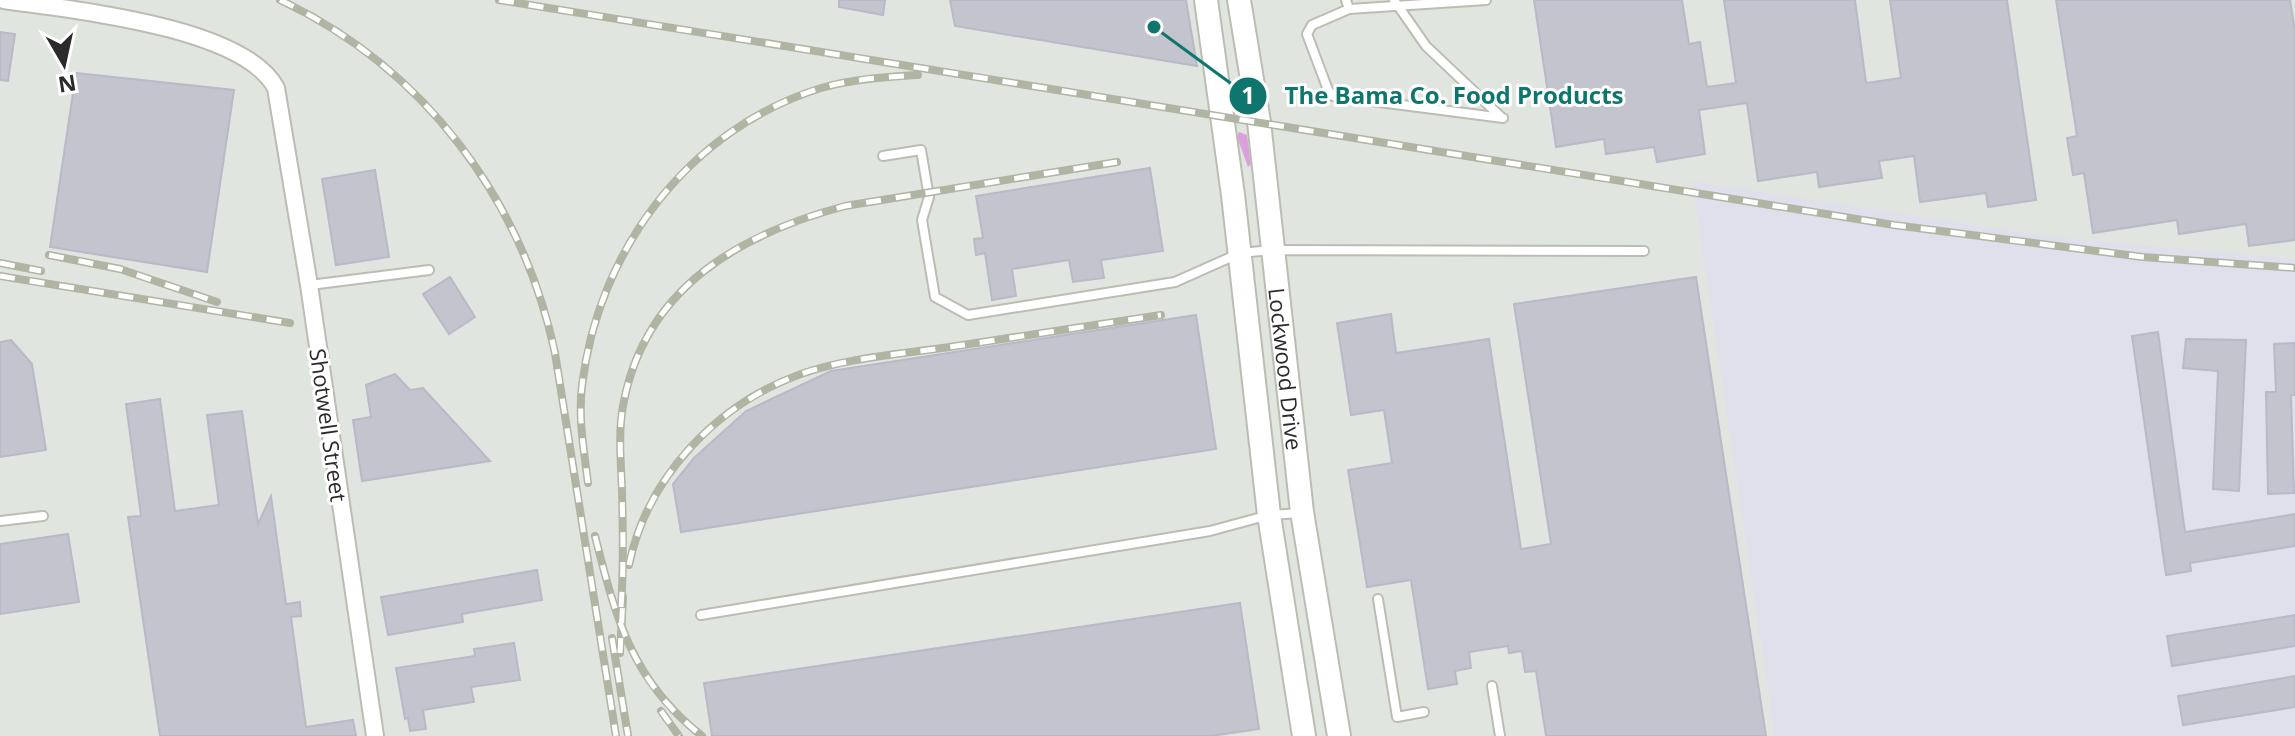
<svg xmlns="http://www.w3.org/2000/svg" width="2295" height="736" font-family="'Open Sans',sans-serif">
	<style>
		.industrial { fill: #e1e5df }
		.green { fill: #dca1dd }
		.building { fill: #c3c4ce; stroke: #b9b9c7; stroke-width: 2 }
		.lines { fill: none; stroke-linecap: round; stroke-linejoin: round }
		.service-casing { stroke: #bcbdb2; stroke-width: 12 }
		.minor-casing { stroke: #bcbdb2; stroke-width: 20 }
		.secondary-casing { stroke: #bcbdb2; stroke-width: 26 }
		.service { stroke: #fff; stroke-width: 8 }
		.minor { stroke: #fff; stroke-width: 16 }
		.secondary { stroke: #fff; stroke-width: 22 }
		.rail-casing { stroke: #b0b4a2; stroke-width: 8 }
		.rail { stroke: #fff; stroke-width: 5; stroke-dasharray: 15; stroke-linecap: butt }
		.labels { text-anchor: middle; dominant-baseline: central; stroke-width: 6; stroke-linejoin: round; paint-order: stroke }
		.street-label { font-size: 22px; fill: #2b2b2b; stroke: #fff }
		.leader { fill: none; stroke: #0f766e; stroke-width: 3 }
		.callout-dot { fill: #0f766e; stroke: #fff; stroke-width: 3 }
		.mark-label { font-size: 24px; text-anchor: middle; font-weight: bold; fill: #fff }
		.callout-label { font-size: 24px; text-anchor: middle; font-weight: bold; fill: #0f766e; stroke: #fff; stroke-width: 6; stroke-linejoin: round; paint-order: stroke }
	</style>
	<rect width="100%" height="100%" fill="#dfe0ec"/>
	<!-- industrial -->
	<path class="industrial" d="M0,0H2295V259L2051,237L1692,181L1775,736H0Z"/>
	<!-- green -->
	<path class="green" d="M1239,132L1247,135L1251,164L1248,167L1237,137Z"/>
	<!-- building -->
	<g class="building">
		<path d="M839,0H885L883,15L839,7Z"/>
		<path d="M950,0H1186L1197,66L955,26Z"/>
		<path d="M1534,0H1682L1689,44L1700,42L1707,87L1736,83L1724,0H1855L1866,83L1901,78L1890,0H2007L2036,200L1988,207L1986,193L1920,202L1914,156L1879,161L1882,178L1819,187L1817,172L1758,181L1747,103L1699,110L1705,154L1657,162L1654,147L1606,154L1604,139L1556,147Z"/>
		<path d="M2056,0H2290L2295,30V240L2249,246L2246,224L2179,234L2177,220L2093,233L2084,173L2073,175L2067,138L2077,136Z"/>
		<path d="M0,32L15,34L8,81L0,80Z"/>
		<path d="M76,73L234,90L207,272L50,247Z"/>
		<path d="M1150,168L1163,251L1101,260L1104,278L1073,282L1069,260L1012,269L1016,296L992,300L985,253L976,255L974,239L983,238L976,196Z"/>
		<path d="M375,170L389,257L336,265L322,179Z"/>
		<path d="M450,277L475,317L449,334L423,294Z"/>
		<path d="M1696,277L1766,736H1546L1536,671L1525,672L1522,651L1509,653L1508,646L1469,652L1471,668L1455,671L1457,684L1428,689L1411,580L1367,587L1348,470L1392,463L1384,410L1351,415L1337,323L1391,314L1396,353L1489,339L1521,549L1551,544L1514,304Z"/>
		<path d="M1196,315L1216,449L681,532L673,484L694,458L746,411L831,371Z"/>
		<path d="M2158,332L2185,532L2295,514V546L2190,563L2191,571L2166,575L2132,336Z"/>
		<path d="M2186,339L2246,340L2239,491L2213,489L2218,371L2183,368Z"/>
		<path d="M11,340L32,364L46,450L0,457V342Z"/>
		<path d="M2295,343V395H2291L2294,493L2268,494L2266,392H2276L2274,344Z"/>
		<path d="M395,374L410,390L423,388L490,461L362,481L353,420L371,417L366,385Z"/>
		<path d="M160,399L175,511L219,505L207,415L242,411L258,524L271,496L286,604L300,602L301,616L291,617L306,727L353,720L356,736H160L128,517L141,516L126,404Z"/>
		<path d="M68,534L79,602L0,614V544Z"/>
		<path d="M537,570L542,600L462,614L463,622L388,635L381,597Z"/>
		<path d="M1240,603L1259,729L1211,736H712L704,683Z"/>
		<path d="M2295,615V646L2172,666L2167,636Z"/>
		<path d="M514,643L520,680L471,687L474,702L423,710L426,729L410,731L408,718L405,719L396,668L475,656L474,649Z"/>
		<path d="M2295,676V707L2183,725L2178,696Z"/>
	</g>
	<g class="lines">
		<defs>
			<g id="service">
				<path d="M1346,0L1349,9L1312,25L1307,34L1328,90L1333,96L1503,118"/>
				<path d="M1394,0L1426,46L1501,117"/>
				<path d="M1349,9L1486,0"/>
				<path d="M883,156L921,150L929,197L922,220L935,297L968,315L1175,282L1240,253L1273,250L1644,251"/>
				<path d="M310,285L429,270"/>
				<path d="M0,521L43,516"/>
				<path d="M1378,599L1397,717L1424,712"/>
				<path d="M701,615L1210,531L1269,515L1301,513"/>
				<path d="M1492,686L1500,736"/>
			</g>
			<path id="minor" d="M4,0C71,10 243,26 276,88L309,285L375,736"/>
			<g id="secondary">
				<path d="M1206,0L1233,195L1269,515L1304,736"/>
				<path id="s1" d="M1239,0L1259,122L1302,512L1339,736"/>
			</g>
		</defs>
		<!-- service casing -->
		<use href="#service" class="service-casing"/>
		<!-- minor casing -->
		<use href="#minor" class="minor-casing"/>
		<!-- secondary casing -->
		<use href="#secondary" class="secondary-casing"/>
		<!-- service -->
		<use href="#service" class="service"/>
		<!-- minor -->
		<use href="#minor" class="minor"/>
		<!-- secondary -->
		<use href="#secondary" class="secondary"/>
		<defs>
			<g id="rail">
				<path d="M280,0C424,68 522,199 555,353L616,736"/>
				<path d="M499,0L1894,225L2143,257L2295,268"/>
				<path d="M49,255L120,269L217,302"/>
				<path d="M0,263L41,271"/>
				<path d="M0,276L290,323"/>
				<path d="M588,483C584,451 578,418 582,386C598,250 689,129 821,88C852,79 886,77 918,75"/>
				<path d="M595,536C616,619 632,681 702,736"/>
				<path d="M629,565C647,477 717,404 801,374C849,357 905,354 956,346C1024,336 1093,325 1161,315"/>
				<path d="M621,607C624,568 623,530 622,491C621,463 618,433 623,406C644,288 740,234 845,206L1117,162"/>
				<path d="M612,638L628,736"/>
				<path d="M620,653L623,597"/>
				<path d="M661,711L679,736"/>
			</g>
		</defs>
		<!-- rail casing -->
		<use href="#rail" class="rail-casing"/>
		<!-- rail -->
		<use href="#rail" class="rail"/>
	</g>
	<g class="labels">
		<!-- street labels -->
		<g class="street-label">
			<text stroke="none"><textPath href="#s1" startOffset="372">Lockwood Drive</textPath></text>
			<text transform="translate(329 425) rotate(82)">Shotwell Street</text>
		</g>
	</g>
	<!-- callouts -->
	<path class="leader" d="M1154 27L1248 96"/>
	<g class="callout-dot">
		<circle cx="1154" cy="27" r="8"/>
		<circle cx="1248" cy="96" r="20"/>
	</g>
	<g class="mark-label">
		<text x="1248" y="104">1</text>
	</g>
	<g class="callout-label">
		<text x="1454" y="104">The Bama Co. Food Products</text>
	</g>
	<!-- north arrow -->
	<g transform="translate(64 64) rotate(171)" stroke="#ffffff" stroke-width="6" paint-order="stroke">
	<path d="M0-6L14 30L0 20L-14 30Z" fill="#2b2b2b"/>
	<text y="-12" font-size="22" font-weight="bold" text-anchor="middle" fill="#2b2b2b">N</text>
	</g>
</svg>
